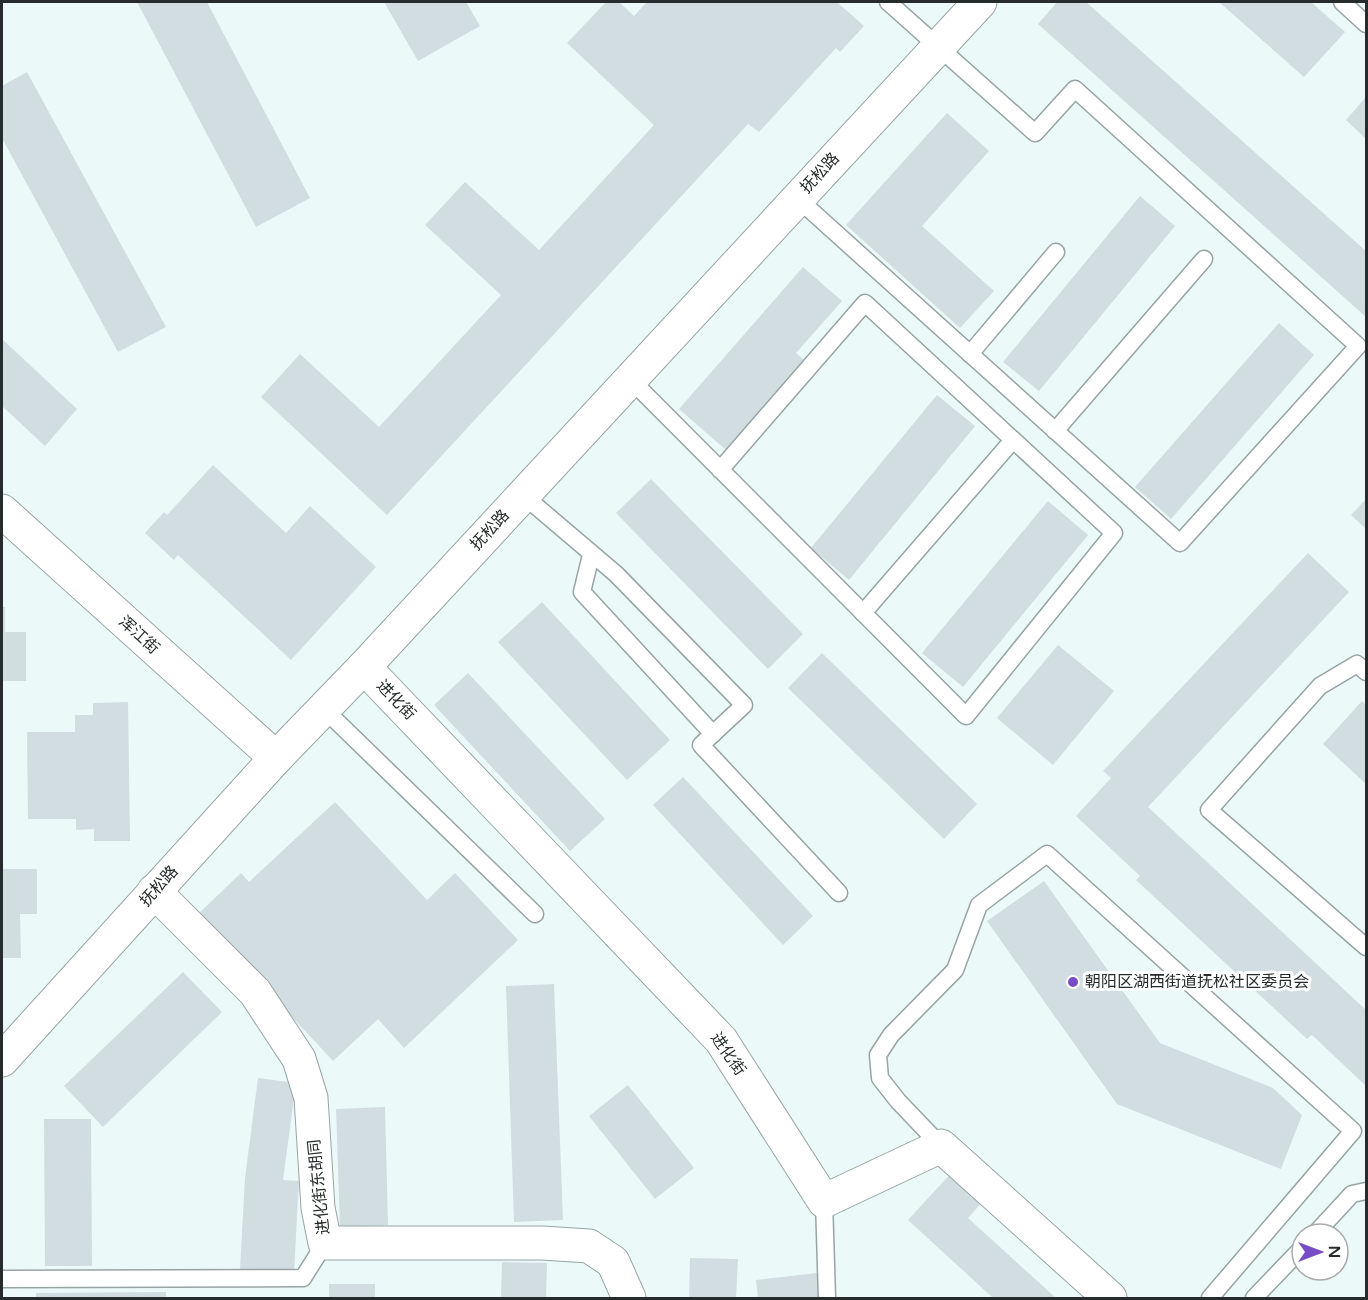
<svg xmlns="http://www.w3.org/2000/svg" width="1368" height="1300" font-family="'Varela Round','Noto Sans SC',sans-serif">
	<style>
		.building { fill: #d1dde1 }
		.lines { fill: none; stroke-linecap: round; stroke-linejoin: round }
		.service-casing { stroke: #97a4a4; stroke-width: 19 }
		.minor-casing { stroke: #97a4a4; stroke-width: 35 }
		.tertiary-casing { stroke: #97a4a4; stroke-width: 35 }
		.service { stroke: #fff; stroke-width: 16 }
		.minor { stroke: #fff; stroke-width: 33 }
		.tertiary { stroke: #fff; stroke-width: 33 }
		.poi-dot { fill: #784cc5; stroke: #fff; stroke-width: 2 }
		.labels { text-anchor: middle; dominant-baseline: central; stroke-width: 6; stroke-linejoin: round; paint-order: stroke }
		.street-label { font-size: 16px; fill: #262c2c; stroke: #fff }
		.poi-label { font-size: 16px; fill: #262c2c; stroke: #fff; text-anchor: start }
	</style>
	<rect width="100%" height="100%" fill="#ecf9f9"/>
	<!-- building -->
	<g class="building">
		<path d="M137,2H207L310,198L256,227Z"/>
		<path d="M384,2H466L480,26L418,61Z"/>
		<path d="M606,2H619L634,16L647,2H837L864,26L840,52L836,48L759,132L748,124L387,515L261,397L300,354L379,427L501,295L425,225L465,182L539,250L654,125L567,43Z"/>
		<path d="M1057,2H1086L1366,251V317L1038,24Z"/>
		<path d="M1219,2H1311L1345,32L1304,77Z"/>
		<path d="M27,72L166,327L118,352L2,138V86Z"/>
		<path d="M1366,97V139L1346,120Z"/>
		<path d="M947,113L989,151L922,226L994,291L960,328L846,225Z"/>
		<path d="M1140,196L1175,226L1039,391L1003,362Z"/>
		<path d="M803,267L842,301L796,353L804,360L726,450L679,409Z"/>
		<path d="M1279,323L1314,355L1171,519L1135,487Z"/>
		<path d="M2,339L77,409L45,446L2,406Z"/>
		<path d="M937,395L975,426L849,580L811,548Z"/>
		<path d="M213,465L286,533L310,506L376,567L291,660L178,555L174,560L145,533L164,512L167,515Z"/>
		<path d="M651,479L803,634L768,669L616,513Z"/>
		<path d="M1366,499V529L1351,515Z"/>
		<path d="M1048,501L1088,535L963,687L922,653Z"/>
		<path d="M1308,553L1349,592L1148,807L1366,1010V1086L1312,1035L1307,1039L1136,880L1140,876L1076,816L1111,778L1103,771Z"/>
		<path d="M542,602L670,740L627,780L498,642Z"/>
		<path d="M2,607H5V632H26V681H2Z"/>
		<path d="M1058,645L1114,691L1053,765L997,718Z"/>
		<path d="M822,653L977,804L944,839L788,688Z"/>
		<path d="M468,673L605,819L570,851L434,705Z"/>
		<path d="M1362,701L1366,705V784L1323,744Z"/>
		<path d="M128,702L130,841H94V829L76,830V819H28L27,732H75V715H93V703Z"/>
		<path d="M683,777L813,916L783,945L653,805Z"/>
		<path d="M335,802L427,900L455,873L518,940L404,1048L378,1019L333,1061L197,915L241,873L249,882Z"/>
		<path d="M2,869H37V914H20L21,958H2Z"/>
		<path d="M1044,881L1160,1043L1273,1088L1302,1115L1281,1169L1117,1104L987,921Z"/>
		<path d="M183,972L222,1012L103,1127L64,1086Z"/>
		<path d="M554,984L563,1220L514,1222L506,986Z"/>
		<path d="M258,1078L296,1083L283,1180L299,1181L294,1272L240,1269L245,1178Z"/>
		<path d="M628,1085L694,1168L655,1199L589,1116Z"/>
		<path d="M385,1107L388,1225L340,1227L336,1109Z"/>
		<path d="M44,1119H91L92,1266H45Z"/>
		<path d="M953,1171L984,1200L968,1218L1056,1298H993L908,1220Z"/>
		<path d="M690,1258L738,1259L736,1298H689Z"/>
		<path d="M502,1262L547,1263L546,1298H501Z"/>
		<path d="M817,1273L819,1298H758L756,1280Z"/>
		<rect x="329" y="1284" width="46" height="14"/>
		<path d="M166,1292V1298H36V1293Z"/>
	</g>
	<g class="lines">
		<defs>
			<g id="service">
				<path d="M1342,2L1366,24"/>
				<path d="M797,198L1180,543L1358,346L1075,89L1035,133L888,2"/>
				<path d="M970,354L1056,252"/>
				<path d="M630,379C742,492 854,604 966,716L1114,533L865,303L720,470"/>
				<path d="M1055,431L1204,259"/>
				<path d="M523,495L616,574L744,705L701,745L839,893"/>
				<path d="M591,555L582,592L713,734"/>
				<path d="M863,613L1013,440"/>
				<path d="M1366,672L1357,664L1320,686L1209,810L1366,947"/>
				<path d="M324,709L535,914"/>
				<path d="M941,1146L898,1101L880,1078L878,1055L891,1035L955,970L979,905L1047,854L1353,1131L1210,1298"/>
				<path d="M824,1201L827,1298"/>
				<path d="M1315,1234L1352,1194L1366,1191"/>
				<path d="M2,1279L303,1278L325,1243"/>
				<path d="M1254,1298L1302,1248"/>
			</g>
			<g id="minor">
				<path d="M364,667L721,1040L824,1201L941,1146L1110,1298"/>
				<path d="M154,891L255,992L299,1059L311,1098L318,1208L325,1243H542L589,1246L613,1262L629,1298"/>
			</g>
			<g id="tertiary">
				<path d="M2,511L276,758"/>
				<path d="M2,1060L276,758L364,667L980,2"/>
			</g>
		</defs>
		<!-- service casing -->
		<use href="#service" class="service-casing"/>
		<!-- minor casing -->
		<use href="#minor" class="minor-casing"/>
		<!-- tertiary casing -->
		<use href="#tertiary" class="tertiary-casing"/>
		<!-- service -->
		<use href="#service" class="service"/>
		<!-- minor -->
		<use href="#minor" class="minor"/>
		<!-- tertiary -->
		<use href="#tertiary" class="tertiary"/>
	</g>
	<!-- markers -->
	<circle class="poi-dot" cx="1073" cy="982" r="6"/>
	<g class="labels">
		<!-- street labels -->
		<g class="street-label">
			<text transform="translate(820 173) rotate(-47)">抚松路</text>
			<text transform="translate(490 530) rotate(-47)">抚松路</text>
			<text transform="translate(139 635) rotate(42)">浑江街</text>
			<text transform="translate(396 700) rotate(46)">进化街</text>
			<text transform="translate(159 886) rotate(-48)">抚松路</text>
			<text transform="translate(728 1054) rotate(55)">进化街</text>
			<text transform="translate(319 1187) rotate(-96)">进化街东胡同</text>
		</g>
		<!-- poi labels -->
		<g class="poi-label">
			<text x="1085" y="982">朝阳区湖西街道抚松社区委员会</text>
		</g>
	</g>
	<!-- border -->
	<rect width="1368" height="1300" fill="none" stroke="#262c2c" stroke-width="6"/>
	<!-- north arrow -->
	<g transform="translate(1320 1252) rotate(90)"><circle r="28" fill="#ffffff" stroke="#a8abab" stroke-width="1.5"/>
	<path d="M0-4.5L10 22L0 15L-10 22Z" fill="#784cc5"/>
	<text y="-9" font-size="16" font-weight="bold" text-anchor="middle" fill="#262c2c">N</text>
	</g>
</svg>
